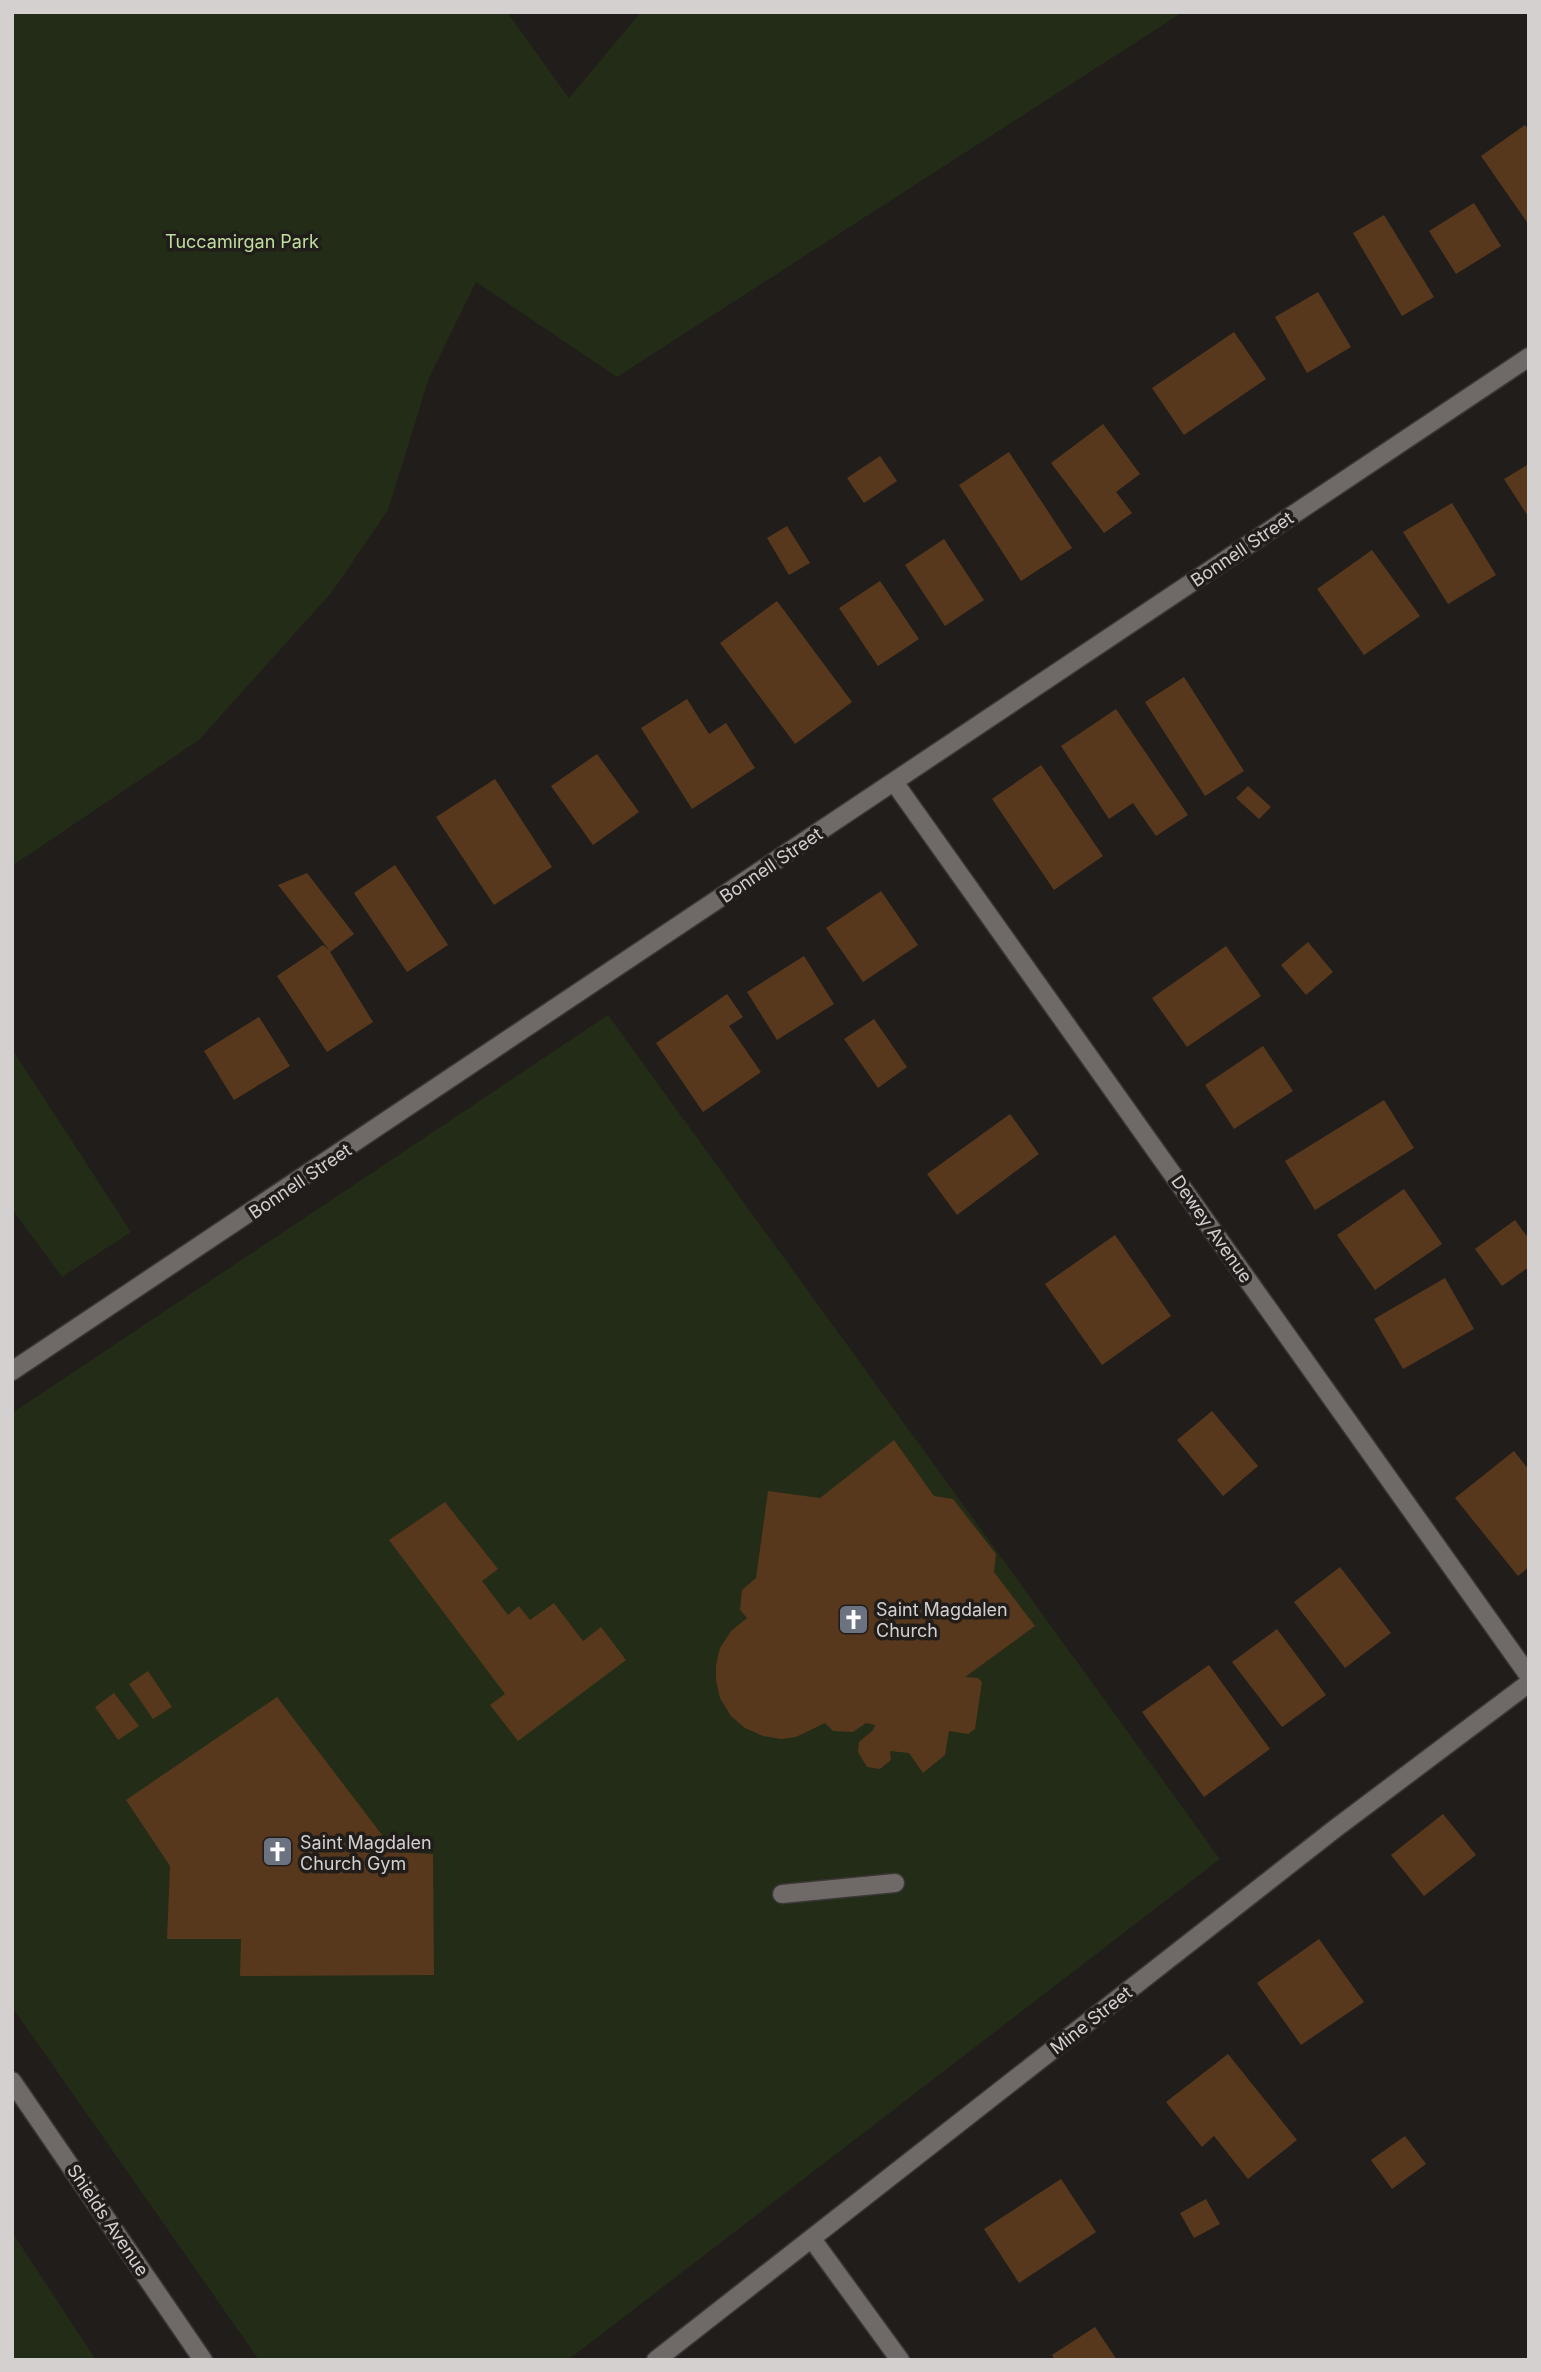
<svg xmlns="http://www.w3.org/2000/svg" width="1541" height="2372" font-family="Inter,sans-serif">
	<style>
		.green { fill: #222c16 }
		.building { fill: #58381c }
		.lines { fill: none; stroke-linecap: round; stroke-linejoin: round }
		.lane-casing { stroke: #3a3736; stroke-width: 21 }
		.street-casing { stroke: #3a3736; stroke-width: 21 }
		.secondary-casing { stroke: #3a3736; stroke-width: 21 }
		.lane { stroke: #6f6a68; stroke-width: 18 }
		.street { stroke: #6f6a68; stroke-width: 18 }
		.secondary { stroke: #6f6a68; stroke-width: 18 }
		.labels { text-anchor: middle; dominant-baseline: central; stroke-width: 7; stroke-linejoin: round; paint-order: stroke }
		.park-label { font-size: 18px; fill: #c0df9f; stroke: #211d1b }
		.street-label { font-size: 18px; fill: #d3d0cf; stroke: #211d1b }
		.poi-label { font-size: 18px; fill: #d3d0cf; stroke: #211d1b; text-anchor: start }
	</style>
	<rect width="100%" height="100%" fill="#211d1b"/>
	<!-- green -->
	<g class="green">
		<path d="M12,12H507L569,98L641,12H1183L617,377L476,282L429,378L388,510L332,592L199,740L12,866Z"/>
		<path d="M608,1015L1220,1859L568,2360H259L12,2007V1413Z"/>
		<path d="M12,1049L131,1232L62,1277L12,1209Z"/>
		<path d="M12,2232L96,2360H12Z"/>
	</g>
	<!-- building -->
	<g class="building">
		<path d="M1525,125L1529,130V225L1481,156Z"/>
		<path d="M1474,203L1501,246L1456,274L1429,231Z"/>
		<path d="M1384,215L1434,297L1402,316L1353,233Z"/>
		<path d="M1318,292L1351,347L1307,373L1275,317Z"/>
		<path d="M1234,332L1266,379L1184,435L1152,388Z"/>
		<path d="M1103,424L1140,474L1116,492L1132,513L1104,533L1051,463Z"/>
		<path d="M1009,452L1072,548L1021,581L959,485Z"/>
		<path d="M880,456L897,481L864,503L847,478Z"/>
		<path d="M1529,464V518L1504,479Z"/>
		<path d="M1452,503L1496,575L1448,604L1403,532Z"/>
		<path d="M787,526L810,563L789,575L767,538Z"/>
		<path d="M944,539L984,600L945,626L905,565Z"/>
		<path d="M1372,550L1420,616L1364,655L1317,589Z"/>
		<path d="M880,581L919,639L878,666L839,608Z"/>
		<path d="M777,601L852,702L795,744L720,643Z"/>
		<path d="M1184,677L1244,771L1205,796L1145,702Z"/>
		<path d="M687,699L709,734L726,723L755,768L692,809L641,728Z"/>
		<path d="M1116,709L1188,815L1156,836L1133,803L1109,819L1061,746Z"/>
		<path d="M597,754L639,812L593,845L551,786Z"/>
		<path d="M1041,765L1103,856L1054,890L992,799Z"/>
		<path d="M495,779L552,867L494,905L436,817Z"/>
		<path d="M1248,786L1271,807L1259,819L1236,798Z"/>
		<path d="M395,865L448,945L407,972L354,893Z"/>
		<path d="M307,873L354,934L330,952L373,1022L327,1052L277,976L323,945L329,950L278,885Z"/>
		<path d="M881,891L918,945L863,982L826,928Z"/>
		<path d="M1308,942L1333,972L1306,995L1281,965Z"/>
		<path d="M1226,946L1261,996L1187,1047L1152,998Z"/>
		<path d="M804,956L834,1004L777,1040L747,992Z"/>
		<path d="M727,994L743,1017L729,1026L761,1072L703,1112L656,1043Z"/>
		<path d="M259,1017L290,1066L234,1100L204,1051Z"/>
		<path d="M874,1019L907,1067L878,1088L844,1039Z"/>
		<path d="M1263,1046L1293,1091L1234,1129L1205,1085Z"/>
		<path d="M1384,1100L1414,1148L1315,1210L1285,1161Z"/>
		<path d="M1010,1114L1039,1154L957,1215L927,1174Z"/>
		<path d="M1404,1189L1442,1244L1375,1290L1337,1235Z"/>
		<path d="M1515,1220L1529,1239V1267L1502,1286L1475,1249Z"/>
		<path d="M1115,1235L1171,1316L1102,1365L1045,1284Z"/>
		<path d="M1445,1278L1474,1329L1403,1369L1374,1319Z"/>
		<path d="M1212,1411L1258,1466L1223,1496L1177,1440Z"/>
		<path d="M894,1440L934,1496L953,1499L996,1554L994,1572L1035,1626L965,1677L978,1678L982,1682L975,1729L968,1734L949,1731L945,1755L923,1773L909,1753L890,1751L891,1760L880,1769L867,1767L858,1752L859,1742L873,1730L875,1725L866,1723L853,1732L833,1731L825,1723L796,1737L781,1739L763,1736L745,1728L731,1716L720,1698L716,1680V1665L720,1648L731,1631L747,1618L740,1610L742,1590L756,1578L768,1491L820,1498Z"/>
		<path d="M1514,1451L1529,1470V1567L1518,1576L1455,1498Z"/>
		<path d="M445,1502L498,1569L482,1581L508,1615L519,1606L530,1620L554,1603L583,1641L601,1627L626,1660L518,1741L490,1705L505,1694L389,1540Z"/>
		<path d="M1340,1567L1391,1633L1345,1668L1294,1602Z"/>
		<path d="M1277,1629L1326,1695L1282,1727L1232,1662Z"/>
		<path d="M1209,1665L1270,1749L1204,1797L1142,1712Z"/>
		<path d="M148,1671L172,1707L153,1719L129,1684Z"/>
		<path d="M114,1693L139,1726L118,1740L95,1707Z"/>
		<path d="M277,1697L395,1852L433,1854L434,1975L240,1976L241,1939H167L170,1866L126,1800Z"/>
		<path d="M1443,1814L1476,1855L1424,1896L1391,1855Z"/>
		<path d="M1319,1939L1364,2002L1301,2045L1257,1983Z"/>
		<path d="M1228,2054L1297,2140L1248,2179L1214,2136L1202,2147L1166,2102Z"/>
		<path d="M1405,2136L1426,2164L1392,2189L1371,2160Z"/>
		<path d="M1061,2179L1096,2232L1019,2283L984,2229Z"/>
		<path d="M1206,2199L1220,2224L1194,2238L1180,2213Z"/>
		<path d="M1095,2327L1117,2360H1055L1052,2355Z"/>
	</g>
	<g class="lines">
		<defs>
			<path id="lane" d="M782,1894L895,1883"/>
			<g id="street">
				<path d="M894,782L1529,1676"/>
				<path d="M12,1371L1529,357"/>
				<path d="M12,2081L203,2360"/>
				<path d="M812,2239L900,2360"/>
			</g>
			<path id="secondary" d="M656,2360L1336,1828L1529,1683"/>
		</defs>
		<!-- lane casing -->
		<use href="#lane" class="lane-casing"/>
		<!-- street casing -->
		<use href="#street" class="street-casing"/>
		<!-- secondary casing -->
		<use href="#secondary" class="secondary-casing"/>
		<!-- lane -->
		<use href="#lane" class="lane"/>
		<!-- street -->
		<use href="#street" class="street"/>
		<!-- secondary -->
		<use href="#secondary" class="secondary"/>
	</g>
	<!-- icons -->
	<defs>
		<symbol id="church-square" viewBox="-11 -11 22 22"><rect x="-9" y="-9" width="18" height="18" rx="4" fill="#6b7280" stroke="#211d1b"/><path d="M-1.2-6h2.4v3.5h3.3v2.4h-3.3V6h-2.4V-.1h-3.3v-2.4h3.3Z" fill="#fff"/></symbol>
	</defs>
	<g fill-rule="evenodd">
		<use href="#church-square" x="836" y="1602" width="35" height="35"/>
		<use href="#church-square" x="260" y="1834" width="35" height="35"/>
	</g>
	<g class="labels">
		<!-- park labels -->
		<g class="park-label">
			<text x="242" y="241">Tuccamirgan Park</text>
		</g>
		<!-- street labels -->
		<g class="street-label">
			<text transform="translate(1242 549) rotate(-34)">Bonnell Street</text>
			<text transform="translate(771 865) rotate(-34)">Bonnell Street</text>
			<text transform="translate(300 1181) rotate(-34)">Bonnell Street</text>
			<text transform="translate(1212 1229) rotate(55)">Dewey Avenue</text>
			<text transform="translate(1091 2020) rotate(-38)">Mine Street</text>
			<text transform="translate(108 2220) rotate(56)">Shields Avenue</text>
		</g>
		<!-- poi labels -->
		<g class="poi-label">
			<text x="876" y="1609">Saint Magdalen<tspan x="876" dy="21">Church</tspan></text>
			<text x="300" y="1842">Saint Magdalen<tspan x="300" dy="21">Church Gym</tspan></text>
		</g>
	</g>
	<!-- border -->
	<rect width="1541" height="2372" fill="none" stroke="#d3d0cf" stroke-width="28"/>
</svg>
